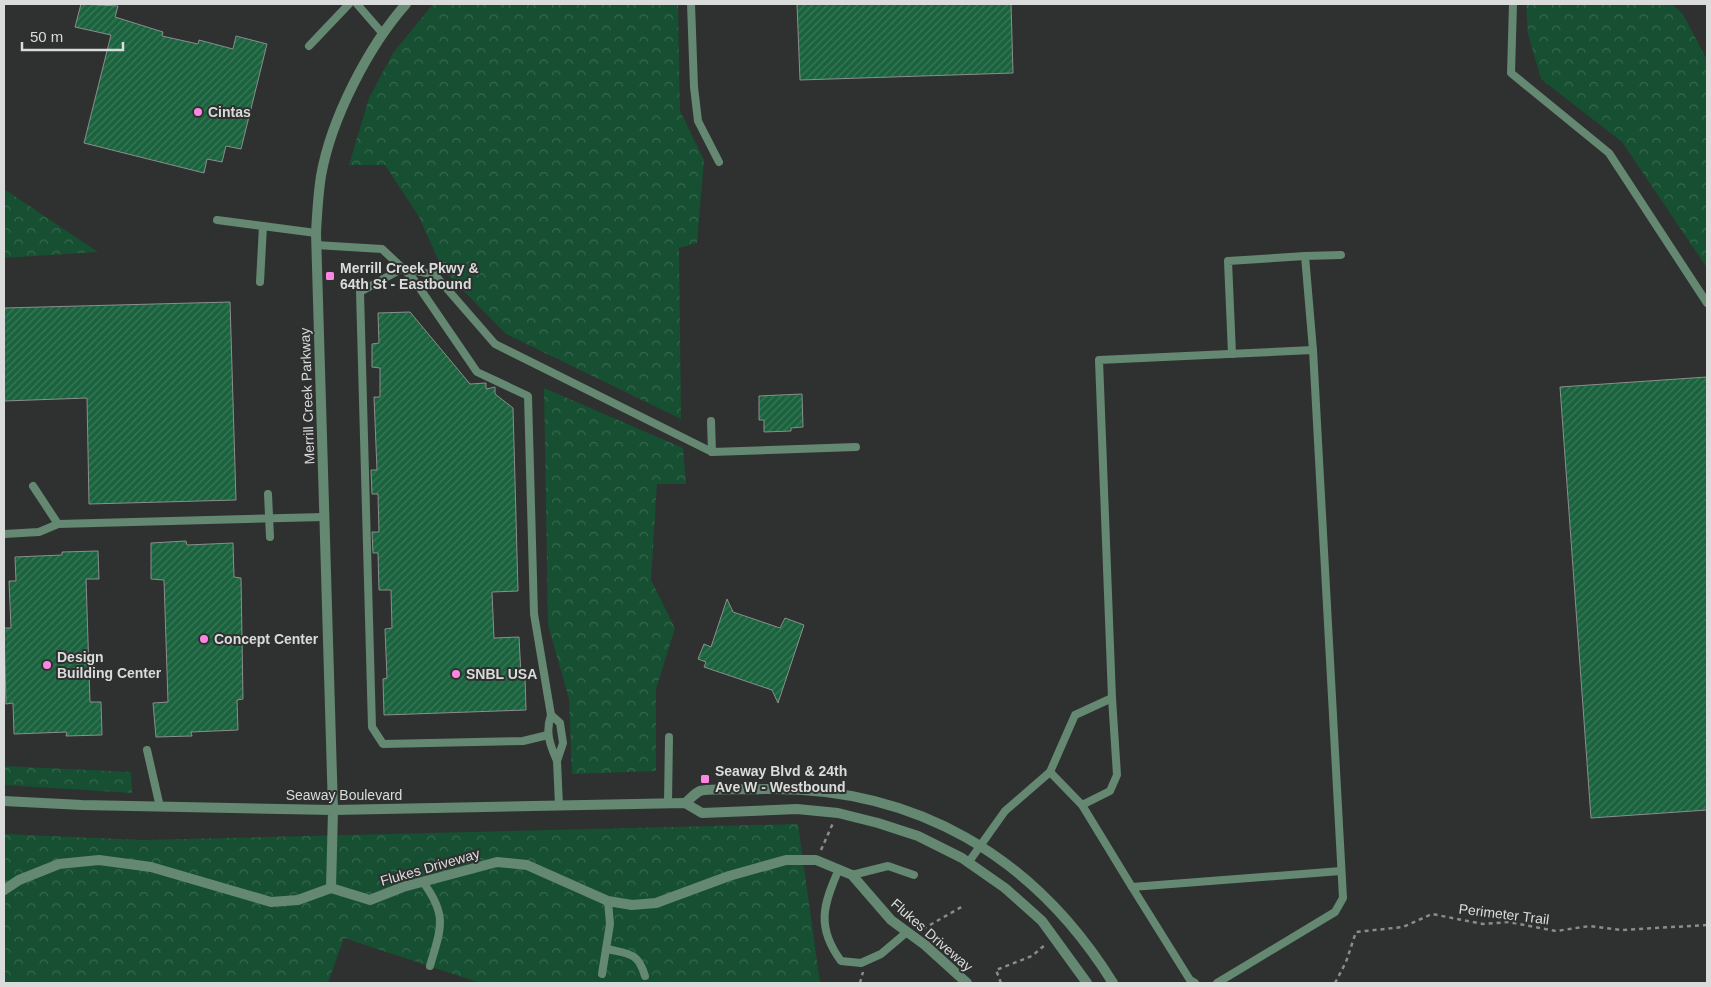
<svg xmlns="http://www.w3.org/2000/svg" width="1711" height="987" font-family="Helvetica,sans-serif">
	<style>
		.forest { fill: url(#forest-crowns) }
		.building { fill: url(#building-hatch); stroke: #8b8e8c }
		.lines { fill: none; stroke-linecap: round; stroke-linejoin: round }
		.path { stroke: #898c8a; stroke-width: 2.5; stroke-dasharray: 4 4; stroke-linecap: butt }
		.service { stroke: #648871; stroke-width: 8 }
		.minor { stroke: #648871; stroke-width: 10 }
		.tertiary { stroke: #648871; stroke-width: 10 }
		.poi-dot { fill: #fd86e2; stroke: #2e312f; stroke-width: 2 }
		.labels { text-anchor: middle; dominant-baseline: central; stroke-width: 4; stroke-linejoin: round; paint-order: stroke }
		.poi-label { font-size: 14px; font-weight: bold; fill: #dadcdb; stroke: #2e312f; text-anchor: start }
		.street-label { font-size: 14px; fill: #dadcdb; stroke: #2e312f }
	</style>
	<defs>
		<pattern id="forest-crowns" width="20" height="18" patternUnits="userSpaceOnUse" patternTransform="scale(1.25)"><rect width="20" height="18" fill="#164f31"/><path d="M2 6a3 3 0 1 1 6 0M12 15a3 3 0 1 1 6 0" fill="none" stroke="#37684e"/></pattern>
		<pattern id="building-hatch" width="6" height="6" patternUnits="userSpaceOnUse" patternTransform="scale(1.25)"><rect width="6" height="6" fill="#1a633e"/><path d="M-1 1l2-2M0 6l6-6M5 7l2-2" fill="none" stroke="#3b7959"/></pattern>
	</defs>
	<rect width="100%" height="100%" fill="#2e312f"/>
	<!-- forest -->
	<g class="forest">
		<path d="M433,4H678L680,111L704,160L697,243L679,248L681,419L506,334L443,270L419,217L385,165H349L369,98L393,53Z"/>
		<path d="M1526,4H1672L1683,14L1707,60V268L1622,142L1541,79L1528,34Z"/>
		<path d="M4,189L98,252L4,258Z"/>
		<path d="M544,388L683,448L686,484H657L651,580L675,628L656,689V771L572,774L569,699L548,625Z"/>
		<path d="M4,766L131,772L132,793L4,785Z"/>
		<path d="M798,824L820,983H480L344,938L328,983H4V834L144,840Z"/>
	</g>
	<!-- building -->
	<g class="building">
		<path d="M81,4L118,6L115,17L163,32L162,36L198,44L199,40L233,49L236,36L267,44L241,149L226,146L222,162L207,159L204,173L84,143L111,35L75,27Z"/>
		<path d="M797,4H1011L1013,73L800,80Z"/>
		<path d="M230,302L236,500L89,504L87,398L4,401V308Z"/>
		<path d="M410,312L470,384L486,383V389L495,387V394L513,408L518,591L492,592L494,638L519,637L521,676H525L526,710L384,715L383,679L387,678L385,629L392,628L391,590H379L378,553H373L372,532H379L378,494H372L371,470H377L374,397H380V368L372,367V344L379,343L378,313Z"/>
		<path d="M1707,377V810L1591,818L1560,387Z"/>
		<path d="M802,394L803,427L791,428V431L764,432V420H759V396Z"/>
		<path d="M186,541L187,545L233,543L234,577L241,578L243,699L237,700L238,730L191,732L192,736L156,737L153,703L168,702L164,580L151,579V543Z"/>
		<path d="M98,551L99,579H86L90,702H101L102,735L66,736L67,732L14,734L13,703L6,704L4,628H11L9,581H16L15,557L62,555V552Z"/>
		<path d="M727,599L733,612L780,628L785,618L804,625L778,703L772,690L704,667L706,662L698,659L704,644L711,647Z"/>
	</g>
	<g class="lines">
		<!-- path -->
		<g class="path">
			<path d="M821,850L833,823"/>
			<path d="M923,929L963,906"/>
			<path d="M860,983L863,972"/>
			<path d="M1001,983L996,970L1032,956L1046,944"/>
			<path d="M1335,983L1346,962L1356,932L1403,927L1432,914L1483,924L1509,922L1556,931L1590,926L1621,930L1707,925"/>
		</g>
		<!-- service -->
		<g class="service">
			<path d="M357,4L383,34"/>
			<path d="M691,4L694,87L698,121L719,162"/>
			<path d="M1513,4L1511,73L1609,153L1707,303"/>
			<path d="M309,46L349,4"/>
			<path d="M217,220L316,233"/>
			<path d="M316,245L382,249L412,277L477,372L528,396L534,614L551,715"/>
			<path d="M260,282L263,226"/>
			<path d="M1232,354L1228,261L1305,256"/>
			<path d="M711,421L712,452"/>
			<path d="M33,486L58,524"/>
			<path d="M268,494L270,537"/>
			<path d="M4,534L39,532L58,524L324,517"/>
			<path d="M551,715L560,723L563,743L557,761C550,745 545,732 551,715Z"/>
			<path d="M548,735L523,741L383,744L372,727L360,292L403,268L435,275L495,344L712,452L856,447"/>
			<path d="M147,750L160,807"/>
			<path d="M557,761L559,805"/>
			<path d="M1050,772L1075,715L1112,698"/>
			<path d="M668,803L669,737"/>
			<path d="M1082,805L1132,887"/>
			<path d="M968,863L1005,811L1050,772L1082,805L1110,791L1117,775L1112,698L1099,360L1313,350L1305,256L1341,255"/>
			<path d="M839,869C823,905 816,927 841,961L861,963L881,954L907,932"/>
			<path d="M852,875L888,866L914,875"/>
			<path d="M423,882C448,916 441,928 430,966"/>
			<path d="M607,949C629,954 638,952 645,976"/>
			<path d="M602,974L610,924L608,901"/>
			<path d="M1195,983L1190,980L1132,887L1341,871"/>
			<path d="M1217,983L1335,912L1343,898L1313,350"/>
		</g>
		<!-- minor -->
		<g class="minor">
			<path d="M4,801L82,805L333,810L331,888"/>
			<path d="M4,890L19,880L59,864L99,860L151,867L271,902L298,900L331,888L370,900L403,887L497,862L527,865L608,901L632,905L656,903L729,876L786,860H816L852,875L891,920L925,945L967,983"/>
		</g>
		<!-- tertiary -->
		<g class="tertiary">
			<path d="M406,4C368,47 331,119 321,176C318,195 317,214 316,233L333,810L685,803L702,813L797,809L838,813L878,823L918,836L962,858L1005,888L1042,921L1087,983"/>
			<path d="M685,803C689,800 695,793 700,791C708,788 752,790 764,789C915,786 1034,856 1113,983"/>
		</g>
	</g>
	<!-- markers -->
	<g class="poi-dot">
		<circle cx="198" cy="112" r="5"/>
		<rect x="325" y="271" width="10" height="10" rx="2.5"/>
		<circle cx="204" cy="639" r="5"/>
		<circle cx="47" cy="665" r="5"/>
		<circle cx="456" cy="674" r="5"/>
		<rect x="700" y="774" width="10" height="10" rx="2.5"/>
	</g>
	<g class="labels">
		<!-- poi labels -->
		<g class="poi-label">
			<text x="208" y="112">Cintas</text>
			<text x="340" y="268">Merrill Creek Pkwy &amp;<tspan x="340" dy="16">64th St - Eastbound</tspan></text>
			<text x="214" y="639">Concept Center</text>
			<text x="57" y="657">Design<tspan x="57" dy="16">Building Center</tspan></text>
			<text x="466" y="674">SNBL USA</text>
			<text x="715" y="771">Seaway Blvd &amp; 24th<tspan x="715" dy="16">Ave W - Westbound</tspan></text>
		</g>
		<!-- street labels -->
		<g class="street-label">
			<text transform="translate(307 396) rotate(-92)">Merrill Creek Parkway</text>
			<text x="344" y="795">Seaway Boulevard</text>
			<text transform="translate(430 867) rotate(-16)">Flukes Driveway</text>
			<text transform="translate(1504 914) rotate(7)">Perimeter Trail</text>
			<text transform="translate(932 935) rotate(41)">Flukes Driveway</text>
		</g>
	</g>
	<!-- border -->
	<rect width="1711" height="987" fill="none" stroke="#dadcdb" stroke-width="10"/>
	<!-- scale -->
	<path d="M22 42v8h101v-8" fill="none" stroke="#dadcdb" stroke-width="2.5"/>
	<text x="30" y="42" font-size="15" fill="#dadcdb" stroke="#2e312f" stroke-width="4" paint-order="stroke">50 m</text>
</svg>
